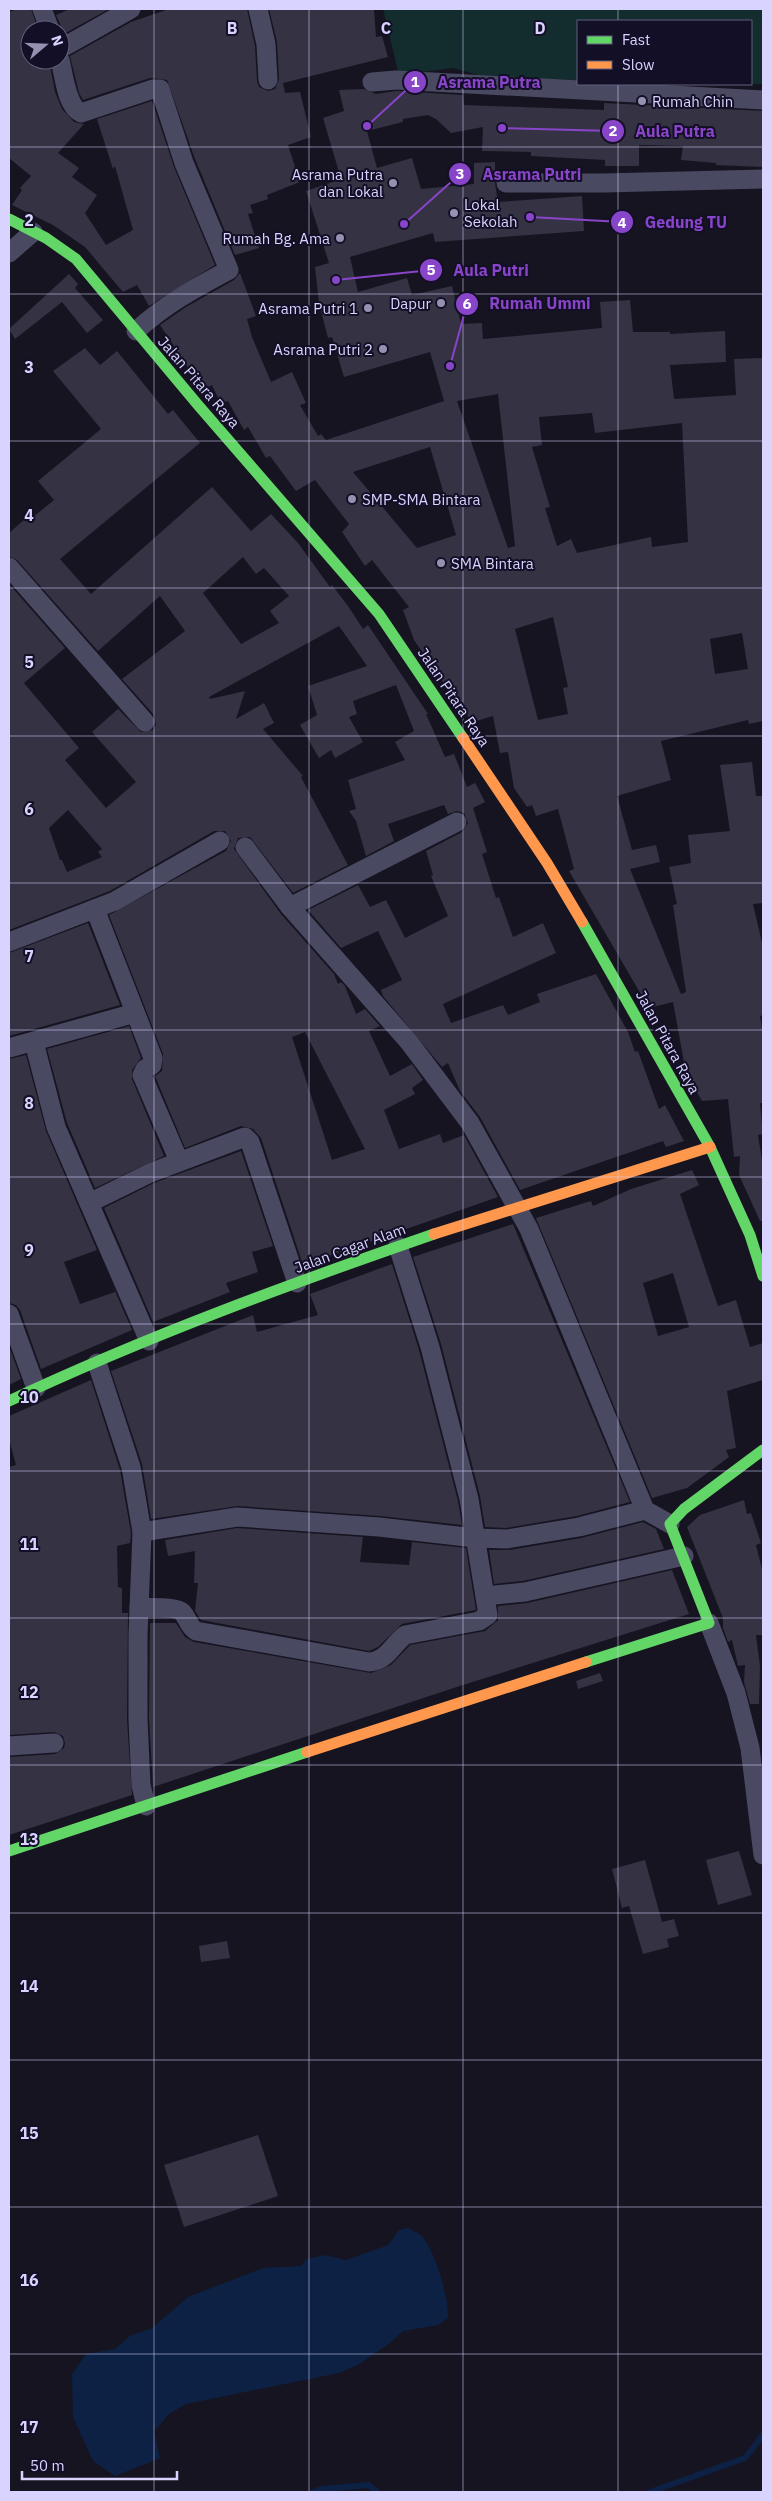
<svg xmlns="http://www.w3.org/2000/svg" width="772" height="2501" font-family="'IBM Plex Sans',sans-serif">
	<style>
		.green { fill: #132c2d }
		.water { fill: #0d2144 }
		.lines { fill: none; stroke-linecap: round; stroke-linejoin: round }
		.stream { stroke: #0d2144; stroke-width: 6 }
		.building { fill: #343243; fill-rule: evenodd }
		.street { stroke: #4a4962; stroke-width: 19 }
		.fast { stroke: #63d668; stroke-width: 11 }
		.slow { stroke: #ff974d; stroke-width: 11 }
		.grid { fill: none; stroke: #d9d4ff; stroke-width: 1; stroke-opacity: 0.55 }
		.poi-dot { fill: #9591b1; stroke: #130f26; stroke-width: 2 }
		.labels { text-anchor: middle; dominant-baseline: central; stroke-width: 4; stroke-linejoin: round; paint-order: stroke }
		.poi-label { font-size: 15px; fill: #d9d4ff; stroke: #130f26; text-anchor: end }
		.street-label { font-size: 15px; fill: #d9d4ff; stroke: #130f26 }
		.grid-label { font-size: 16px; text-anchor: middle; font-weight: bold; fill: #d9d4ff; stroke: #130f26; stroke-width: 4; stroke-linejoin: round; paint-order: stroke }
		.leader { fill: none; stroke: #8945c9; stroke-width: 2 }
		.callout-dot { fill: #8945c9; stroke: #130f26; stroke-width: 2 }
		.mark-label { font-size: 15px; text-anchor: middle; font-weight: bold; fill: #fff }
		.callout-label { font-size: 16px; text-anchor: middle; font-weight: bold; fill: #8945c9; stroke: #130f26; stroke-width: 4; stroke-linejoin: round; paint-order: stroke }
	</style>
	<rect width="100%" height="100%" fill="#161421"/>
	<!-- green -->
	<path class="green" d="M383,9H763V84H748H751V21H578V80L490,78L453,68L399,75Z"/>
	<!-- water -->
	<path class="water" d="M408,2228C413,2231 418,2232 422,2236C435,2251 449,2298 448,2318L438,2325L403,2331L390,2343L358,2365L339,2373L186,2404L169,2414L154,2431L160,2458L115,2476L93,2461L73,2417L72,2374L86,2354L115,2349L130,2336L152,2328L188,2297L263,2268L301,2266L307,2259L325,2255L346,2260L388,2245L399,2230Z"/>
	<g class="lines">
		<!-- stream -->
		<g class="stream">
			<path d="M314,2492L321,2489L369,2485L377,2492"/>
			<path d="M650,2492L745,2458L763,2435"/>
		</g>
	</g>
	<!-- building -->
	<g class="building">
		<path d="M18,9H31L38,30H30V60H49L55,92L62,109L74,122L84,124L58,153L79,168L72,177L97,195L85,213L106,245L133,230L115,166L113,169L97,119L152,101L174,167L215,265L149,306L137,285L123,292L85,247L53,225L12,205L22,190L20,188L31,176L9,158V12Z"/>
		<path d="M70,9H109L60,36L61,26L56,15Z"/>
		<path d="M169,9H247L255,46L257,81L259,87L268,91L275,89L279,79L277,42L269,9H374L376,37L382,36L388,57L283,83L285,93L300,92L311,137L288,145L300,182L267,195L268,199L250,205L253,213L248,214L259,248L235,255L195,159L167,80L150,78L83,100L79,93L70,56L131,22Z"/>
		<path d="M364,89L376,94L396,91L463,95L464,105L604,110V103L763,111V167L716,165V163L681,160L683,146L639,145V166H605V160L531,156V152L482,151L483,127L451,133L436,119L428,115L403,119V122L367,131L377,168L412,158L421,189L474,184V163L495,162V183L498,202L582,196L584,231L435,242L433,233L350,257L358,292L407,278L412,295L452,286L461,324L482,323L483,339L602,328L600,302L630,300L633,332H670V334L725,331L726,362L670,365L674,399L736,395L734,359L763,358V721L749,724L748,720L661,741L671,780L617,796L632,850L656,845L660,862L630,869L681,994L686,992L673,905L677,904L669,867L691,863L688,835L730,831L720,765L752,762L756,796H763V903L753,904L763,947V1015L760,1016L763,1034V1103H760L763,1134L758,1135L763,1166V1221H760L739,1175L740,1156L734,1157L728,1099L702,1101L686,1073L673,1002L649,1008L569,871L574,869L558,809L536,816L532,805L527,807L514,788L508,752L500,753L493,716L470,723L463,702L458,704L414,640L403,610L409,607L372,560L365,566L342,532L349,524L315,480L296,491L270,456L266,458L248,427L244,430L228,401L221,404L212,385L205,389L195,378L160,325L186,307L234,280L240,273L256,316L247,319L252,337L271,382L292,372L306,403L300,405L318,436L321,434L326,440L444,401L430,352L344,377L332,337L328,338L319,303L315,267L329,263L306,191L341,179L323,118L344,111L339,90ZM498,394L515,546L508,548L457,401ZM592,413L595,433L682,423L688,542L652,547L651,537L577,553L571,539L557,546L545,508L550,507L532,447L542,445L539,417ZM430,447L456,535L417,548L353,472ZM553,617L568,687L563,688L568,714L538,720L515,629ZM742,633L748,669L715,674L710,639Z"/>
		<path d="M69,274L78,284L75,288L103,320L87,333L62,302L15,339L9,329Z"/>
		<path d="M85,348L100,365L117,351L168,414L173,410L200,443L60,559L91,594L212,487L251,531L271,514L298,543L330,587L332,585L348,606L363,629L368,625L428,714H426L445,757L454,754L467,787L475,783L478,788L485,802L473,808L487,852L482,854L496,898L499,897L513,937L543,923L556,953L443,1004L451,1023L503,1005L508,1015L540,1002L537,994L596,974L628,1032L635,1052L638,1051L659,1109L665,1105L684,1141L666,1147L663,1141L520,1190L480,1117L460,1091L448,1063L442,1067L383,996L381,990L402,980L378,931L341,948L308,910L358,885L370,907L386,900L405,938L448,916L431,876L433,875L426,851L462,832L468,823L464,813L457,811L448,814L444,805L388,824L394,841L366,856L356,821L349,811L356,809L348,780L405,760L395,742L414,731L396,685L353,701L357,714L349,717L363,742L335,758L331,750L319,758L300,725L317,715L308,686L367,666L339,626L209,697L210,699L245,691L236,719L264,703L274,723L263,729L303,776L301,777L348,865L293,893L250,837L238,838L234,849L281,914L334,974L338,984L341,982L345,986L356,1014L365,1009L380,1026L369,1031L390,1076L412,1064L423,1080L412,1088L415,1094L384,1110L399,1149L440,1134L443,1143L464,1135L498,1197L303,1265L261,1138L253,1129L241,1126L185,1148L155,1076L162,1071L163,1054L109,915L226,851L231,841L225,831H214L110,891L9,930V584L65,648L24,683L79,748L65,760L106,808L136,782L92,732L118,709L141,732L153,730L156,725L154,715L122,679L185,631L160,596L98,651L17,560L9,556V533L25,519L27,522L54,500L38,481L101,429L53,371ZM243,557L256,574L264,568L289,596L270,611L279,623L241,644L203,593ZM68,810L102,849L98,852L102,857L67,872L62,860H60L49,828ZM305,1032L365,1149L332,1160L292,1037Z"/>
		<path d="M88,923L120,1005L9,1036V953Z"/>
		<path d="M129,1026L141,1058L132,1070V1079L164,1156L95,1188L67,1123L47,1049Z"/>
		<path d="M26,1055L46,1131L97,1250L64,1262L80,1304L115,1292L111,1282L132,1330L41,1369L20,1310L16,1305L9,1303V1059Z"/>
		<path d="M241,1151L273,1246L252,1252L258,1272L226,1283L230,1292L153,1322L104,1208L154,1183Z"/>
		<path d="M692,1170L699,1185L680,1194L707,1274L718,1306L736,1300L750,1347L763,1343V1380L727,1391L736,1448L726,1450L729,1457L687,1488L652,1498L536,1218L591,1201L593,1206L631,1189ZM673,1273L689,1327L658,1336L643,1283Z"/>
		<path d="M513,1224L630,1502L577,1516L506,1528L485,1527L480,1496L441,1344L413,1257Z"/>
		<path d="M392,1264L419,1350L458,1501L462,1525L380,1516L238,1506L151,1519L142,1464L111,1371L253,1315L257,1332L318,1315L310,1294Z"/>
		<path d="M9,1346L21,1379L9,1385Z"/>
		<path d="M91,1380L120,1470L131,1533L130,1543L117,1546L118,1587L122,1588V1613H128L127,1719L132,1795L9,1835V1757L55,1754L64,1748L65,1743L63,1736L54,1732L9,1735V1467L16,1465L9,1439V1416Z"/>
		<path d="M744,1500L747,1514L751,1513L761,1543L756,1545L763,1573V1635H756L760,1666L759,1704H750L744,1682L745,1665L738,1666L732,1640L728,1642L723,1628V1618L687,1527L700,1515Z"/>
		<path d="M643,1522L656,1529L664,1549L523,1581L494,1584L489,1550H509L581,1538Z"/>
		<path d="M237,1528L363,1537L360,1562L409,1565L412,1542L466,1548L476,1610L402,1624L378,1647L369,1651L201,1620L195,1611L198,1583H194L195,1551L168,1556L165,1540Z"/>
		<path d="M672,1570L689,1614L463,1685L153,1787L149,1719L150,1623H176L185,1637L194,1642L371,1673L391,1665L410,1645L485,1631L498,1620V1606L527,1603Z"/>
		<path d="M600,1673L603,1681L578,1689L576,1681Z"/>
		<path d="M739,1851L752,1895L718,1905L706,1860Z"/>
		<path d="M645,1860L662,1922L674,1919L679,1936L667,1939L669,1947L643,1954L629,1906L622,1908L612,1869Z"/>
		<path d="M227,1941L230,1958L201,1962L199,1946Z"/>
		<path d="M258,2135L278,2196L184,2227L164,2165Z"/>
	</g>
	<g class="lines">
		<!-- street -->
		<g class="street">
			<path d="M42,9L50,30"/>
			<path d="M258,9L266,44L268,80"/>
			<path d="M60,49L131,9"/>
			<path d="M60,60C64,74 66,106 81,113L153,89H160L184,163L229,270C195,288 164,305 136,331"/>
			<path d="M372,82L396,80L763,100"/>
			<path d="M506,183H604L763,179"/>
			<path d="M9,253L33,232"/>
			<path d="M9,567L145,722"/>
			<path d="M245,847L290,907L409,1042L470,1123L529,1229L645,1510L670,1524"/>
			<path d="M290,907L457,822"/>
			<path d="M95,909L153,1058L152,1065L145,1069L142,1075L179,1161"/>
			<path d="M9,942L115,901L220,841"/>
			<path d="M34,1042L56,1127L149,1341"/>
			<path d="M9,1048L135,1013"/>
			<path d="M89,1203L150,1173L245,1137L250,1142L297,1283"/>
			<path d="M9,1314L36,1388"/>
			<path d="M97,1363L131,1467L142,1532L138,1635V1719L141,1785L146,1806"/>
			<path d="M142,1532L237,1517L379,1527L475,1538L507,1539L579,1527L645,1510"/>
			<path d="M485,1596L525,1592L684,1556"/>
			<path d="M139,1607C148,1608 176,1606 182,1612C188,1618 188,1626 196,1631L369,1662C387,1661 392,1645 405,1635L479,1621L488,1615L469,1499L430,1347L398,1246"/>
			<path d="M709,1623L736,1693L750,1748L763,1855"/>
			<path d="M9,1746L54,1743"/>
		</g>
		<!-- fast -->
		<g class="fast">
			<path d="M9,219L46,238L76,259L198,405L379,614L463,738"/>
			<path d="M582,922L710,1147L750,1235L763,1276"/>
			<path d="M9,1401C147,1336 290,1284 434,1234"/>
			<path d="M586,1662L709,1623L670,1524L684,1509L763,1450"/>
			<path d="M9,1851L307,1752"/>
		</g>
		<!-- slow -->
		<g class="slow">
			<path d="M463,738L547,863L582,922"/>
			<path d="M434,1234L710,1147"/>
			<path d="M307,1752L586,1662"/>
		</g>
	</g>
	<!-- grid -->
	<path class="grid" d="M154,9V2492M309,9V2492M463,9V2492M618,9V21M618,84V2492M9,147H763M9,294H763M9,441H763M9,588H763M9,736H763M9,883H763M9,1030H763M9,1177H763M9,1324H763M9,1471H763M9,1618H763M9,1765H763M9,1913H763M9,2060H763M9,2207H763M9,2354H763"/>
	<!-- markers -->
	<g class="poi-dot">
		<circle cx="642" cy="101" r="5"/>
		<circle cx="393" cy="183" r="5"/>
		<circle cx="454" cy="213" r="5"/>
		<circle cx="340" cy="238" r="5"/>
		<circle cx="441" cy="303" r="5"/>
		<circle cx="368" cy="308" r="5"/>
		<circle cx="383" cy="349" r="5"/>
		<circle cx="352" cy="499" r="5"/>
		<circle cx="441" cy="563" r="5"/>
	</g>
	<g class="labels">
		<!-- poi labels -->
		<g class="poi-label">
			<text x="652" y="101" text-anchor="start">Rumah Chin</text>
			<text x="383" y="174">Asrama Putra<tspan x="383" dy="17">dan Lokal</tspan></text>
			<text x="464" y="204" text-anchor="start">Lokal<tspan x="464" dy="17">Sekolah</tspan></text>
			<text x="330" y="238">Rumah Bg. Ama</text>
			<text x="431" y="303">Dapur</text>
			<text x="358" y="308">Asrama Putri 1</text>
			<text x="373" y="349">Asrama Putri 2</text>
			<text x="362" y="499" text-anchor="start">SMP-SMA Bintara</text>
			<text x="451" y="563" text-anchor="start">SMA Bintara</text>
		</g>
		<!-- street labels -->
		<g class="street-label">
			<text transform="translate(199 382) rotate(49)">Jalan Pitara Raya</text>
			<text transform="translate(454 697) rotate(56)">Jalan Pitara Raya</text>
			<text transform="translate(668 1042) rotate(61)">Jalan Pitara Raya</text>
			<text transform="translate(350 1248) rotate(-20)">Jalan Cagar Alam</text>
		</g>
	</g>
	<g class="grid-label">
		<text x="232" y="34">B</text>
		<text x="386" y="34">C</text>
		<text x="540" y="34">D</text>
		<text x="29" y="226">2</text>
		<text x="29" y="373">3</text>
		<text x="29" y="521">4</text>
		<text x="29" y="668">5</text>
		<text x="29" y="815">6</text>
		<text x="29" y="962">7</text>
		<text x="29" y="1109">8</text>
		<text x="29" y="1256">9</text>
		<text x="29" y="1403">10</text>
		<text x="29" y="1550">11</text>
		<text x="29" y="1698">12</text>
		<text x="29" y="1845">13</text>
		<text x="29" y="1992">14</text>
		<text x="29" y="2139">15</text>
		<text x="29" y="2286">16</text>
		<text x="29" y="2433">17</text>
	</g>
	<!-- callouts -->
	<path class="leader" d="M367 126L415 82M502 128L613 131M404 224L460 174M530 217L622 222M336 280L431 270M450 366L467 304"/>
	<g class="callout-dot">
		<circle cx="367" cy="126" r="5"/>
		<circle cx="502" cy="128" r="5"/>
		<circle cx="404" cy="224" r="5"/>
		<circle cx="530" cy="217" r="5"/>
		<circle cx="336" cy="280" r="5"/>
		<circle cx="450" cy="366" r="5"/>
		<circle cx="415" cy="82" r="12"/>
		<circle cx="613" cy="131" r="12"/>
		<circle cx="460" cy="174" r="12"/>
		<circle cx="622" cy="222" r="12"/>
		<circle cx="431" cy="270" r="12"/>
		<circle cx="467" cy="304" r="12"/>
	</g>
	<g class="mark-label">
		<text x="415" y="87">1</text>
		<text x="613" y="136">2</text>
		<text x="460" y="179">3</text>
		<text x="622" y="228">4</text>
		<text x="431" y="275">5</text>
		<text x="467" y="309">6</text>
	</g>
	<g class="callout-label">
		<text x="489" y="88">Asrama Putra</text>
		<text x="675" y="137">Aula Putra</text>
		<text x="532" y="180">Asrama Putri</text>
		<text x="686" y="228">Gedung TU</text>
		<text x="491" y="276">Aula Putri</text>
		<text x="540" y="309">Rumah Ummi</text>
	</g>
	<!-- border -->
	<rect width="772" height="2501" fill="none" stroke="#d9d4ff" stroke-width="20"/>
	<!-- legend -->
	<rect x="577" y="20" width="175" height="65" fill="#130f26" stroke="#625e7d"/>
	<rect x="587" y="36" width="25" height="8" fill="#63d668" stroke="#625e7d"/>
	<text x="622" y="45" font-size="15" fill="#d9d4ff">Fast</text>
	<rect x="587" y="61" width="25" height="8" fill="#ff974d" stroke="#625e7d"/>
	<text x="622" y="70" font-size="15" fill="#d9d4ff">Slow</text>
	<!-- north arrow -->
	<g transform="translate(45 45) rotate(71)"><circle r="24" fill="#130f26" stroke="#625e7d"/>
	<path d="M0-4L9 19L0 12L-9 19Z" fill="#9591b1"/>
	<text y="-8" font-size="14" font-weight="bold" text-anchor="middle" fill="#d9d4ff">N</text>
	</g>
	<!-- scale -->
	<path d="M22 2471v8h155v-8" fill="none" stroke="#d9d4ff" stroke-width="2.5"/>
	<text x="30" y="2471" font-size="15" fill="#d9d4ff" stroke="#130f26" stroke-width="4" paint-order="stroke">50 m</text>
</svg>
